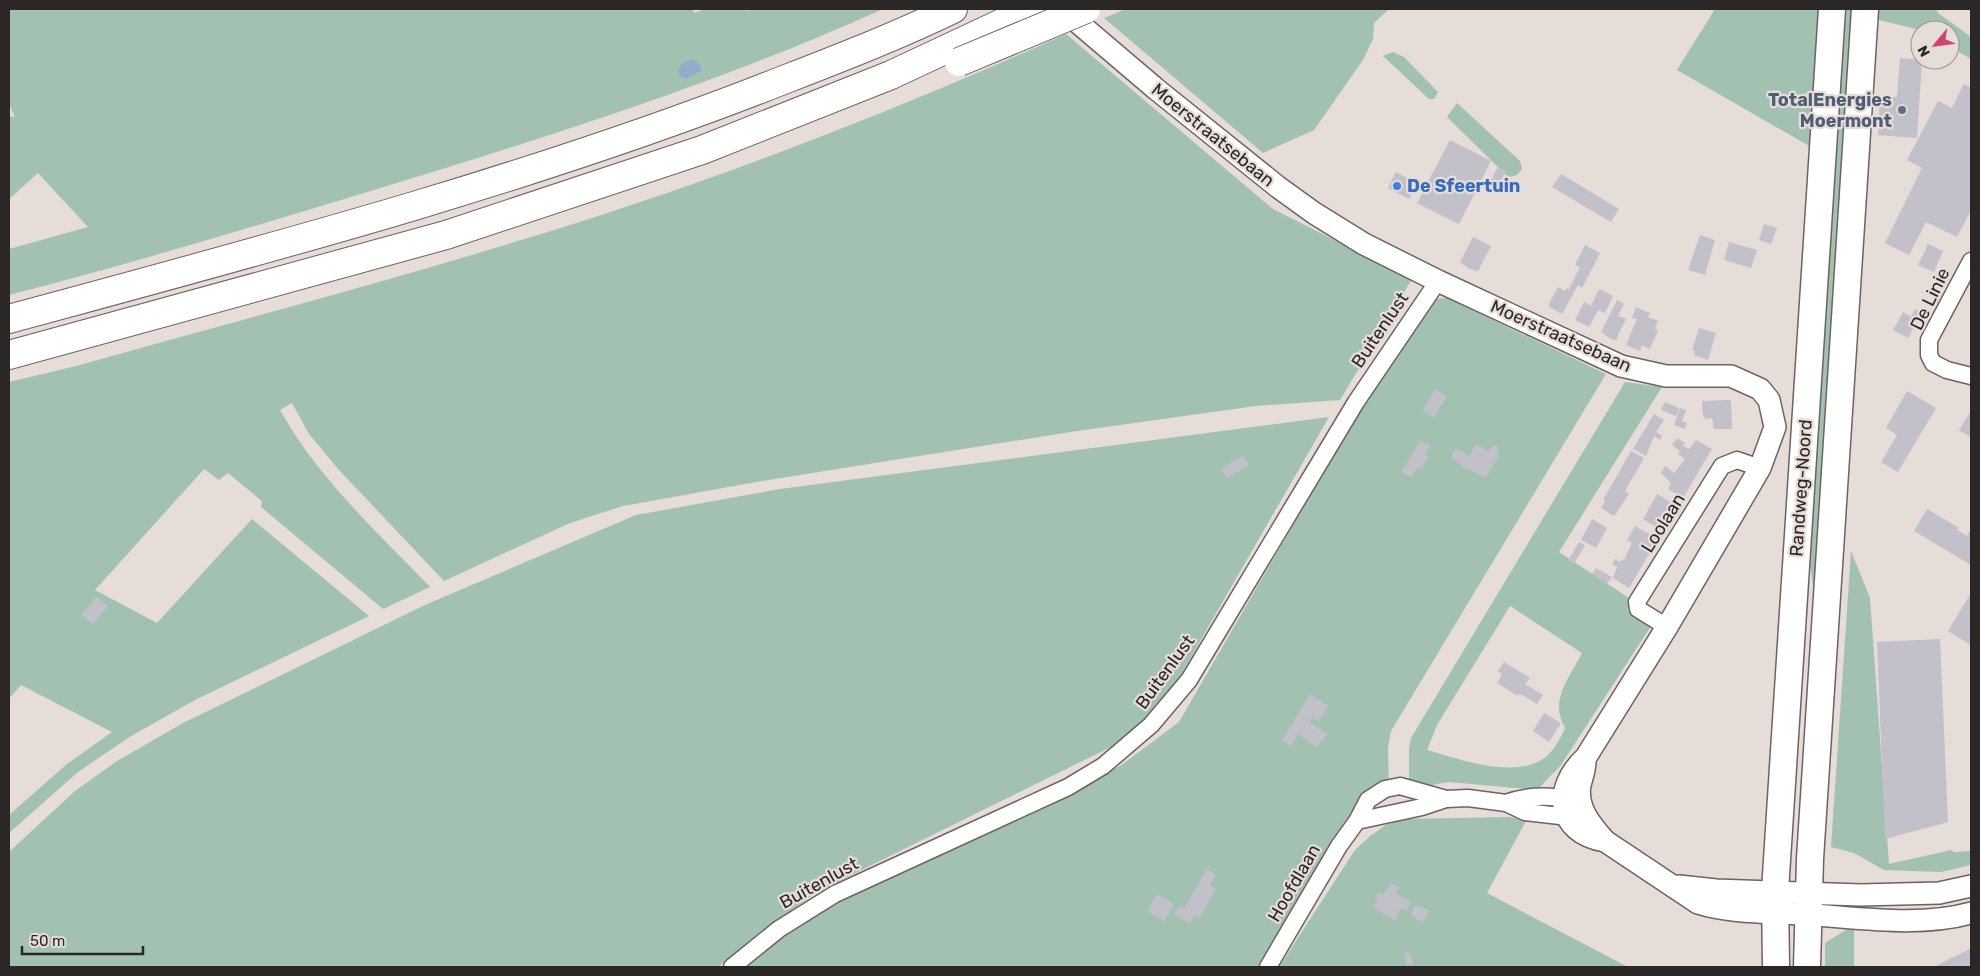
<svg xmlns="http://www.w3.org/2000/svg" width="1980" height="976" font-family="Rubik,sans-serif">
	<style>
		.green { fill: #a2c1b0; fill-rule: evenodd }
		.water { fill: #94acc9 }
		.building { fill: #c2c0c8 }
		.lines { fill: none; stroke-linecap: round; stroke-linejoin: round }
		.minor-casing { stroke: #6c6461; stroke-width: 19 }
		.tertiary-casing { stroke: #6c6461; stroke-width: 24 }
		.primary-casing { stroke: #6c6461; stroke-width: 29 }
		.motorway-casing { stroke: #6c6461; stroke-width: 30 }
		.minor { stroke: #fff; stroke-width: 16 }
		.tertiary { stroke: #fff; stroke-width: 21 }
		.primary { stroke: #fff; stroke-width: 26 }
		.motorway { stroke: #fff; stroke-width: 28 }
		.motorway-bridge-casing { stroke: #6c6461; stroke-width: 30; stroke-linecap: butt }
		.motorway-bridge { stroke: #fff; stroke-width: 28 }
		.service-dot { fill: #5c6f8a; stroke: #e6dcd8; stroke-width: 2 }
		.shop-dot { fill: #3f7fe0; stroke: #e6dcd8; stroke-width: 2 }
		.labels { text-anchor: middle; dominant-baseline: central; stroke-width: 4.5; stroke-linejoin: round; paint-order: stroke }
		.service-label { font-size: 18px; font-weight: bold; fill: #4e5e75; stroke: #e6dcd8; text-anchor: end }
		.street-label { font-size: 18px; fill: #2a2726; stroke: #e6dcd8 }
		.shop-label { font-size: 18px; font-weight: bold; fill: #366cbe; stroke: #e6dcd8; text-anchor: start }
	</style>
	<rect width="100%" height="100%" fill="#e6dcd8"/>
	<!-- green -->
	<g class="green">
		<path d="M9,9H692L694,13L706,9H745L746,11L752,9H883C735,76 581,126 426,174C288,216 149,259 9,295V249L88,227L38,173L9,199V116L15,117L9,104Z"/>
		<path d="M1126,9H1389L1374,23L1373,39L1363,60L1314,130L1263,153L1104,18Z"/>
		<path d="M1715,9H1821L1811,147L1677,70Z"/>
		<path d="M1840,9H1857L1815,600L1809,558Z"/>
		<path d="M1875,9H1936L1938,13L1971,37V59L1950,47V30H1920L1875,19Z"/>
		<path d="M1066,34L1273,209L1412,279L1340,400L1256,406L1077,431L762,481L623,506L570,523L444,581L339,470L309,434L292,403L280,410C318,478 376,531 430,587L383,609L261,507L262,501L228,473L219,480L204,469L95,590L157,623L252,519L369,616L195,700L131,736L78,772L9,833V815L67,764L112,732L21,685L9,699V382L76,366C219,326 363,288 505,245C696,188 884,116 1066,34Z"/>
		<path d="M1393,52L1404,57L1438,92L1434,99H1429L1383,56Z"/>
		<path d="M1457,103L1520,161L1522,169L1517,175L1508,177L1447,117Z"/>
		<path d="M1447,298L1606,374L1391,731L1388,748L1389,797L1367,808L1346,822L1257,967H742L796,926L841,899L994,823L1120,766L1179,722L1416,312L1434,299Z"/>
		<path d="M1625,382L1662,387L1559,552L1632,600L1627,610L1651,626L1561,765L1537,790L1449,782L1409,789V749L1411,738ZM1510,606L1582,653C1569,679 1549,700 1565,728C1561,737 1556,747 1549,754C1521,782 1459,759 1427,750L1437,725Z"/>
		<path d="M1329,417L1172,690L1146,723L1125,740L817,892L764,930L718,967H9V852L75,791L117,761L183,723L425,605L636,515L780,489Z"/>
		<path d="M1851,551L1870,598L1889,864L1951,850L1954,852L1971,851V865L1941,872L1884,870L1854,853L1831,847Z"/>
		<path d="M1510,817L1526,821L1487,893L1628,967H1279L1355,850L1370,836L1386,825L1404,819Z"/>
		<path d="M1854,925V967H1825V943Z"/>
	</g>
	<!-- water -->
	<path class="water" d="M690,60L696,61L701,66V71L687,78L680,77L678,71L681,64Z"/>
	<!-- building -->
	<g class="building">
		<path d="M1900,58L1922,60L1917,138L1878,135L1880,97H1897Z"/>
		<path d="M1964,84L1971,88V210L1957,237L1926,222L1909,255L1885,243L1922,168L1907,160L1938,101L1952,108Z"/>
		<path d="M1450,140L1491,161L1459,224L1417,203Z"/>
		<path d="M1498,167L1506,171L1494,193L1486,189Z"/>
		<path d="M1396,172L1417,184L1409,199L1388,188Z"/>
		<path d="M1561,174L1619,209L1611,222L1552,187Z"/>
		<path d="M1764,224L1777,228L1771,244L1759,240Z"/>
		<path d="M1700,235L1715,240L1705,275L1688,270Z"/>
		<path d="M1473,237L1491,246L1478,271L1470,269L1460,262Z"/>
		<path d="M1729,242L1757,250L1751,268L1724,260Z"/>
		<path d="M1928,244L1943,251L1934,272L1918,265Z"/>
		<path d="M1585,245L1600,253L1582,288L1578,285L1562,314L1548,306L1558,287L1565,291L1567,288L1569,289L1580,267L1575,265Z"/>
		<path d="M1599,289L1613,296L1605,313L1598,310L1589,327L1575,320L1584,302L1591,306Z"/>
		<path d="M1617,300L1624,304L1618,316L1626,319L1616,340H1613L1601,332Z"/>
		<path d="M1636,307L1650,313L1648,317L1658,321L1655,329L1658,330L1650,349L1642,345L1640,351L1626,345L1637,319L1632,318Z"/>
		<path d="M1915,309L1921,313L1908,338L1893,330L1903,312L1911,317Z"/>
		<path d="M1699,328L1716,333L1708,360L1694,355L1695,351L1692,350Z"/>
		<path d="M1435,389L1447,396L1434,417L1423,410Z"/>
		<path d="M1907,391L1936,408L1898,472L1881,462L1897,435L1886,428Z"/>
		<path d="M1731,400L1732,429H1714L1712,418L1705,419L1703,416L1702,401Z"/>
		<path d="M1665,402L1679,408L1676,416L1661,410Z"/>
		<path d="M1680,408L1686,410L1682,421L1687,423L1685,429L1674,425Z"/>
		<path d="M1971,411V437L1959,430Z"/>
		<path d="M1654,414L1664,420L1656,432L1662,436L1660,440L1654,436L1646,456L1633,449Z"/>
		<path d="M1677,438L1685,443L1683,446L1689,449L1696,440L1712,449L1683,498L1668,489L1671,483L1661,473L1665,466L1674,473L1685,459L1678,454L1680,451L1672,445Z"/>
		<path d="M1420,441L1430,446L1425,454L1429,456L1421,469L1418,467L1411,477L1401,472Z"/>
		<path d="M1476,444L1487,451L1494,445L1498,447V457L1486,478L1463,467L1453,459L1451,455L1454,451L1458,449L1469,456Z"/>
		<path d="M1631,451L1644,458L1625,491L1629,494L1614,516L1601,508L1605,501L1603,500Z"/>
		<path d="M1243,456L1249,465L1227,478L1221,468Z"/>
		<path d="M1657,494L1681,508L1666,533L1643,519Z"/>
		<path d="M1927,509L1959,528L1957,530L1967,536L1971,529V565L1914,531Z"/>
		<path d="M1592,519L1607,528L1596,548L1581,540Z"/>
		<path d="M1635,526L1658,539L1629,588L1613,578L1617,567L1612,564L1615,559L1620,562L1622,559L1624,560L1632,543L1627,540Z"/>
		<path d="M1579,542L1585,545L1574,564L1568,561Z"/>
		<path d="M1596,568L1612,577L1607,584L1592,574Z"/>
		<path d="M1971,593V645L1948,631Z"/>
		<path d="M97,597L108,606L93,624L81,615Z"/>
		<path d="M1940,639L1948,822L1885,839L1877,642Z"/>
		<path d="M1504,662L1530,678L1525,684L1543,695L1537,704L1526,697L1519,694L1518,696L1497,683L1502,674L1498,671Z"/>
		<path d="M1310,694L1328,706L1319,722L1312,718L1310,722L1327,734L1317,747L1298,734L1291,746L1282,741Z"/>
		<path d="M1544,713L1561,723L1549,742L1533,731Z"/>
		<path d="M1207,869L1216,875L1210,885L1216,889L1199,918L1195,915L1190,923L1174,914L1179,906L1184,908Z"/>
		<path d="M1391,883L1399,887L1396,893L1411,902L1406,911L1401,908L1395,920L1373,908L1378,899L1375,898L1378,893L1382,895Z"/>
		<path d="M1157,894L1174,904L1164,921L1147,911Z"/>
		<path d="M1416,905L1430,911L1423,922L1410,915Z"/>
		<path d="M1970,949L1971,967H1938L1937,965Z"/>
		<path d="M1410,952L1413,964L1407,966L1404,953Z"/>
	</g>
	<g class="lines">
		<defs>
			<g id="minor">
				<path d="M1971,261L1929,340V355L1933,363L1947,370L1971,376"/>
				<path d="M1667,627L1638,609L1637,602L1722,466L1737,460L1760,468"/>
				<path d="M1506,803C1528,795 1552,795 1575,801"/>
				<path d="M1357,821L1422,807L1446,799"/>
				<path d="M732,967L779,929L835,894L1068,787L1103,766L1151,725L1189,680L1356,402L1438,281"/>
				<path d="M1268,967L1339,846L1357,821L1368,800L1385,789L1400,786L1446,799L1468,798L1506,803L1525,812L1560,816L1566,814L1575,807"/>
			</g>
			<g id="tertiary">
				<path d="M1062,9L1156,89L1278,187L1314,213L1364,244L1438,281L1621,366L1666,376H1731L1760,389L1769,400L1775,427L1760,468L1667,627L1586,757C1552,788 1556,833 1605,841"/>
				<path d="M1585,761C1585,770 1582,777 1580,785C1576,808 1591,825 1605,841L1698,903C1730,913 1767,912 1800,914C1855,917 1917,928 1971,913"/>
				<path d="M1679,886L1716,890L1861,895L1939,893L1971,886"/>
			</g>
			<g id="primary">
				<path d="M1776,967L1775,891L1832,9"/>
				<path d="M1807,967L1810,859L1865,9"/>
			</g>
			<g id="motorway">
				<path d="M9,319C263,250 518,183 763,88C827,63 891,39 953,9"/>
				<path d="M9,355L446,235L702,150L891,75L1032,9"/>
			</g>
		</defs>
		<!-- minor casing -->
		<use href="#minor" class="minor-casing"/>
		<!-- tertiary casing -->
		<use href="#tertiary" class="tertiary-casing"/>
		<!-- primary casing -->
		<use href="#primary" class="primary-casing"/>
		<!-- motorway casing -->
		<use href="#motorway" class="motorway-casing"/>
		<!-- minor -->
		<use href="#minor" class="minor"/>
		<!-- tertiary -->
		<use href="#tertiary" class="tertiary"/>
		<!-- primary -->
		<use href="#primary" class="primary"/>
		<!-- motorway -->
		<use href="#motorway" class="motorway"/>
		<defs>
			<path id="motorway-bridge" d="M959,62L1086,9"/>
		</defs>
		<!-- motorway-bridge casing -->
		<use href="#motorway-bridge" class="motorway-bridge-casing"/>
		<!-- motorway-bridge -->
		<use href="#motorway-bridge" class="motorway-bridge"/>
	</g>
	<!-- markers -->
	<circle class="service-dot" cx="1902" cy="110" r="5"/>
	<circle class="shop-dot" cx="1397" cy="186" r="5"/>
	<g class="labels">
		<!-- service labels -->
		<g class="service-label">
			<text x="1892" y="100">TotalEnergies<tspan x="1892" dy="21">Moermont</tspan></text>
		</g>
		<!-- street labels -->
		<g class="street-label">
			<text transform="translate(1213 135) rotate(39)">Moerstraatsebaan</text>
			<text transform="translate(1930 299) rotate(-64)">De Linie</text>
			<text transform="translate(1380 330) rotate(-56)">Buitenlust</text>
			<text transform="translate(1561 336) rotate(24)">Moerstraatsebaan</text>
			<text transform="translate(1801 488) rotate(-86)">Randweg-Noord</text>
			<text transform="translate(1663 523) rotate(-58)">Loolaan</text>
			<text transform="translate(1165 672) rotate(-54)">Buitenlust</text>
			<text transform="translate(819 883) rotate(-29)">Buitenlust</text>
			<text transform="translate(1294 883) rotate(-60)">Hoofdlaan</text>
		</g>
		<!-- shop labels -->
		<g class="shop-label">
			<text x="1407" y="186">De Sfeertuin</text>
		</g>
	</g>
	<!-- border -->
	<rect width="1980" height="976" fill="none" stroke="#2a2726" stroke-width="20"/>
	<!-- north arrow -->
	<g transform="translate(1935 45) rotate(241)"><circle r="24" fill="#e6dcd8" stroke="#9b9491"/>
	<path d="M0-4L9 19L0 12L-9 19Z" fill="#d1436f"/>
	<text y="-8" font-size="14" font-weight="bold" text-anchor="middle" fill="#2a2726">N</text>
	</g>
	<!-- scale -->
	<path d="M22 946v8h121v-8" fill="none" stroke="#2a2726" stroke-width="2.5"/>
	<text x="30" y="946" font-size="15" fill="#2a2726" stroke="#e6dcd8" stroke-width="4" paint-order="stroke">50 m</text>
</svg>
